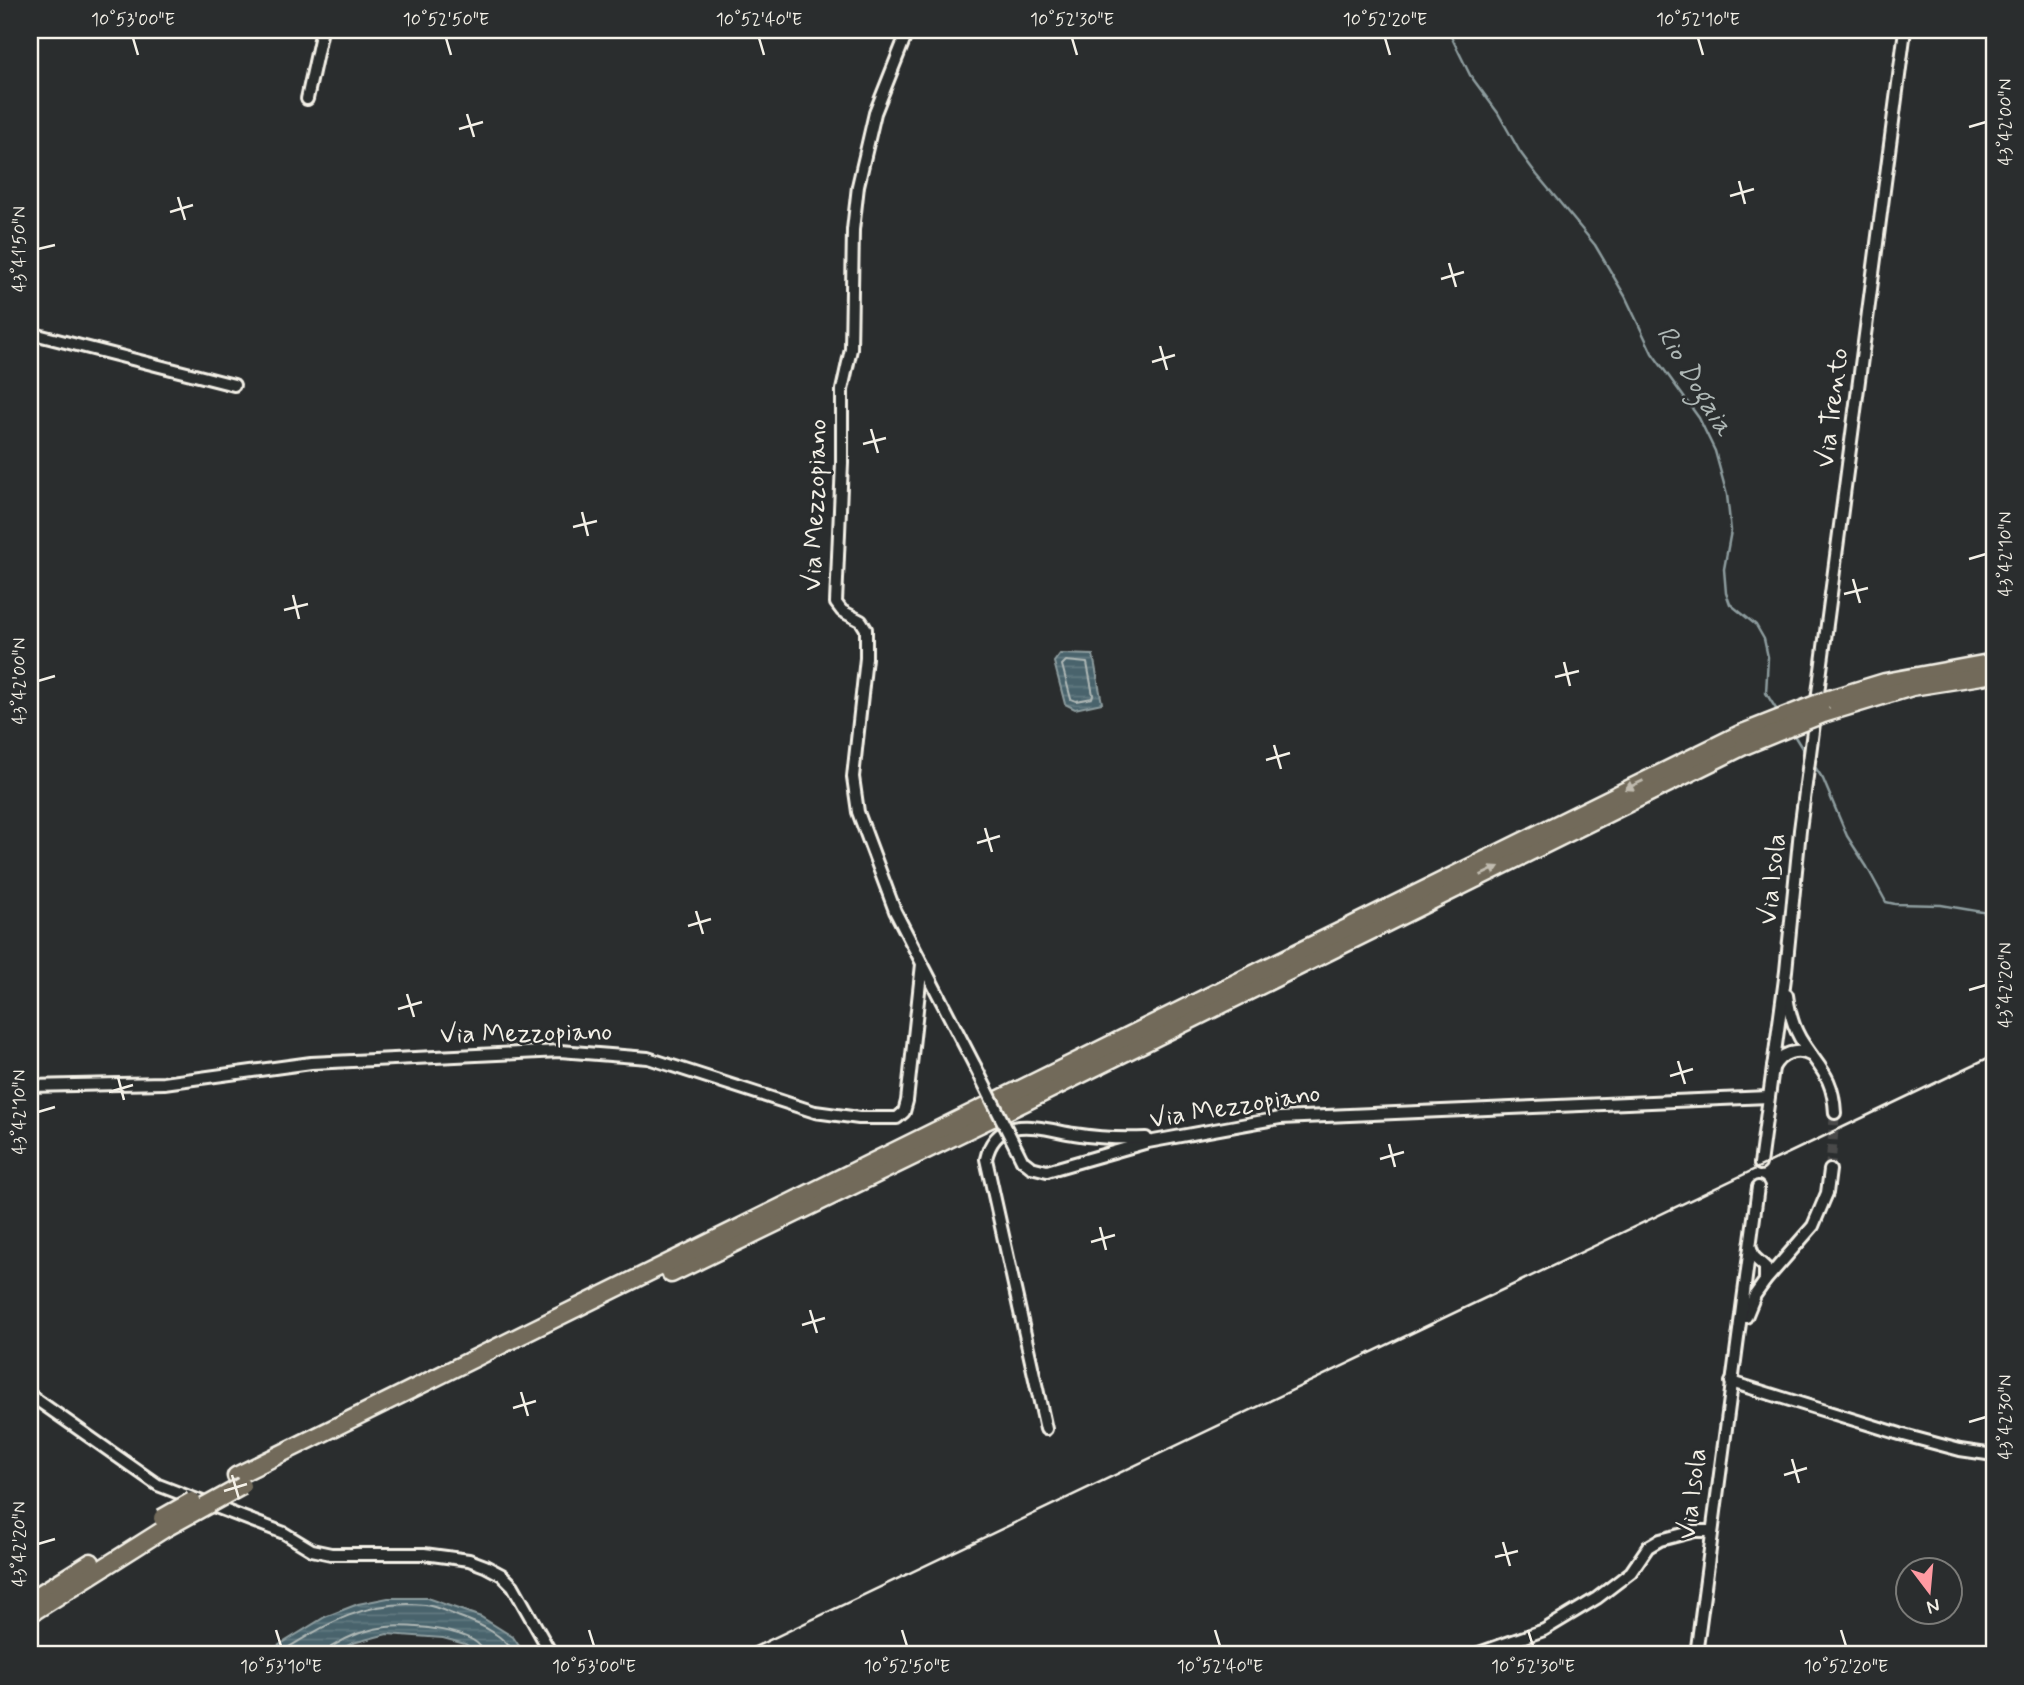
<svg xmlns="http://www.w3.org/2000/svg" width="2024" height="1685" font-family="Mynerve,sans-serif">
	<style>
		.water { fill: url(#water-rules); stroke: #8d9c9e; stroke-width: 2 }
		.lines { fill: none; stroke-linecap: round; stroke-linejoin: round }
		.shore { stroke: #afb8b6; stroke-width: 2 }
		.stream { stroke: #8d9c9e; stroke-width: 2.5 }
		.minor-tunnel { stroke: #484a4a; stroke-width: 10; stroke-dasharray: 10 5; stroke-linecap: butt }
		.minor-casing { stroke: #f4f1e8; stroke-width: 16 }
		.highway-casing { stroke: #f4f1e8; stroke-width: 21 }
		.minor { stroke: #2a2d2e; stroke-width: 10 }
		.highway { stroke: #726b5a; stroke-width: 16 }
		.rail { stroke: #f4f1e8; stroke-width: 2.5 }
		.minor-bridge-casing { stroke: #f4f1e8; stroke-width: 16; stroke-linecap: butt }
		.highway-bridge-casing { stroke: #f4f1e8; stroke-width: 21; stroke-linecap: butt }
		.minor-bridge { stroke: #2a2d2e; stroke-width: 10 }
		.highway-bridge { stroke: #726b5a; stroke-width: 16 }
		.oneway { fill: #c0bbaf }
		.ticks { fill: none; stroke: #f4f1e8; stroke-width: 2.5 }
		.labels { text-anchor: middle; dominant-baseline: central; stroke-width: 5; stroke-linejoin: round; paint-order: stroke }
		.street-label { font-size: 26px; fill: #f4f1e8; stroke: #2a2d2e }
		.water-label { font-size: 28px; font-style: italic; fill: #afb8b6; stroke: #2a2d2e }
		.neatline { fill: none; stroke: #f4f1e8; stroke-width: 2.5 }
		.ticks-label { font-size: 18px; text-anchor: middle; fill: #f4f1e8 }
	</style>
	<defs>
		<pattern id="water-rules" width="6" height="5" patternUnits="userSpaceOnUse" patternTransform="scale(1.75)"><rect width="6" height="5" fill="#48636c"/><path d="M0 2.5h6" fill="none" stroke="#637a81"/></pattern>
	</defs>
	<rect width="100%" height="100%" fill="#2a2d2e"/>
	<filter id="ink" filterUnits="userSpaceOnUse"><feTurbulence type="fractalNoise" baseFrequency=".0143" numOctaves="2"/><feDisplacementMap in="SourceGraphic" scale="14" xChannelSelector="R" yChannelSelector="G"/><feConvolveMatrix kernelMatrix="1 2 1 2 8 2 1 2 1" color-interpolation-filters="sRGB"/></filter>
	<g filter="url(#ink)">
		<!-- water -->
		<g class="water">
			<path d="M1060,654L1093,655L1102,703L1075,709L1065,704L1054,662Z"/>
			<path d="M388,1598H427L481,1617L513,1637L525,1655H481L465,1644L443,1638L387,1634L353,1643L329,1655H263L325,1617L358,1604Z"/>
		</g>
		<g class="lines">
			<!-- shore -->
			<g class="shore">
				<path d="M1066,661L1087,663L1093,695L1092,698L1076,701L1071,699L1062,665Z"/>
				<path d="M276,1655C323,1626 367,1598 425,1605C436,1606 449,1613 460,1617C483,1625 503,1635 516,1655"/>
				<path d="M328,1655L331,1647C347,1637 367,1629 386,1627C407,1624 482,1629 484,1655"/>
			</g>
			<!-- stream -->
			<g class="stream">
				<path d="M1448,30L1470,75L1498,113L1520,152L1537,175L1595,245L1625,296L1652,353L1699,418L1715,451L1727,495L1731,531L1724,569L1726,593L1730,604L1756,625L1764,639L1768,657L1766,693L1778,712"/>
				<path d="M1792,732L1805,753"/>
				<path d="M1813,764L1823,779L1847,836L1867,867L1886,902L1895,904L1941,905L1994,914"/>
			</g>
			<!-- minor-tunnel -->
			<path class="minor-tunnel" d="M1830,1170L1835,1113"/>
			<defs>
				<g id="minor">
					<path d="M908,30L875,113L858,186L853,230L851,349L842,390V463L836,603L842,611L861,621L866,629V658L853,777L858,812L895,911L975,1066"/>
					<path d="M307,99L322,30"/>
					<path d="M30,333L234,385"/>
					<path d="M1787,995C1789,1011 1792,1024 1800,1038C1818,1068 1833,1074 1835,1113"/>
					<path d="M1773,1068C1781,1053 1797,1047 1812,1056"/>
					<path d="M30,1086L164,1083L311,1063L560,1051L648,1058L815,1112L859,1118H897L904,1112L907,1101L922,964"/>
					<path d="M1022,1160L1031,1167L1047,1171L1148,1142L1280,1118L1768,1097"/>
					<path d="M1760,1164L1786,971L1800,830L1905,30"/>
					<path d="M1751,1248L1754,1257L1765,1267V1281"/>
					<path d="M1746,1317L1755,1295L1765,1281L1813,1226L1827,1193L1830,1170"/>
					<path d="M1731,1382L1900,1434L1960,1450L1994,1455"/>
					<path d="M30,1395L158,1485L284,1533L312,1550L331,1554H424L469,1560L485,1566L502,1575L513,1586L552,1655"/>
					<path d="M1046,1429L986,1159C989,1145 997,1132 1013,1128C1033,1124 1055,1131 1074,1134C1098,1138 1122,1139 1146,1138"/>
					<path d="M1473,1655L1544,1630L1597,1598L1631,1572L1648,1547L1660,1540L1695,1531H1712"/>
					<path d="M1696,1655L1758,1187"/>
				</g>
				<g id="highway">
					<path d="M1826,700L1885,682L1994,662"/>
					<path d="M1823,714L1912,687L1994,674"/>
					<path d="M671,1274L1021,1104L1744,746"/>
					<path d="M236,1476L1740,734"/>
					<path d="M30,1600L91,1562"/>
					<path d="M30,1614L166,1528"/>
				</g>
			</defs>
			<!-- minor casing -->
			<use href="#minor" class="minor-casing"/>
			<!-- highway casing -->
			<use href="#highway" class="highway-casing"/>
			<!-- minor -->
			<use href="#minor" class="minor"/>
			<!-- highway -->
			<use href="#highway" class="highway"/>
			<!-- rail -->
			<path class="rail" d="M738,1655L1994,1055"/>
			<defs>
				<path id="minor-bridge" d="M975,1066L1022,1160"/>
				<g id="highway-bridge">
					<path d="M1740,734L1826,700"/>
					<path d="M1744,746L1823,714"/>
					<path d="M162,1518L192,1501"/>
					<path d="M166,1528L242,1486"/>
				</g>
			</defs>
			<!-- minor-bridge casing -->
			<use href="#minor-bridge" class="minor-bridge-casing"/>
			<!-- highway-bridge casing -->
			<use href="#highway-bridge" class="highway-bridge-casing"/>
			<!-- minor-bridge -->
			<use href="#minor-bridge" class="minor-bridge"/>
			<!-- highway-bridge -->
			<use href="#highway-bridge" class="highway-bridge"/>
		</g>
		<!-- one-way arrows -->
		<defs><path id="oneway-solid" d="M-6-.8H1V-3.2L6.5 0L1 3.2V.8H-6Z" transform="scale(1.75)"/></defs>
		<g class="oneway">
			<use href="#oneway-solid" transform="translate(1634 785) rotate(154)"/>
			<use href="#oneway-solid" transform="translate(1490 871) rotate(-26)"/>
		</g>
	</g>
	<!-- ticks -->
	<path class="ticks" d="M133,38L138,55M446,38L451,55M759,38L764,55M1072,38L1077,55M1385,38L1390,55M1698,38L1703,55M467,114L474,137M1969,127L1986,122M459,129L483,122M1739,181L1745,204M1730,196L1754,189M178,197L185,220M170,212L193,205M38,249L55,245M1449,263L1456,287M1441,279L1464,272M1160,346L1167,370M1152,362L1175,355M871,429L878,453M863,444L886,438M582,512L588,536M573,527L597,521M1969,559L1986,554M1853,579L1860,603M1844,594L1868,588M293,595L299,619M284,610L308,604M1564,662L1570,686M1555,677L1579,671M38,681L55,676M1274,745L1281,769M1266,760L1290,753M985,828L992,852M977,843L1000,836M696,911L703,934M688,926L711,919M1969,990L1986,985M407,994L414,1017M398,1009L422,1002M1678,1061L1685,1084M1670,1076L1693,1069M118,1077L124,1100M109,1092L133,1085M38,1112L55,1107M1389,1144L1395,1167M1380,1159L1404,1152M1100,1227L1106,1250M1091,1242L1115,1235M810,1310L817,1333M802,1325L825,1318M521,1392L528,1416M513,1408L536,1401M1969,1422L1986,1417M1792,1459L1799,1483M232,1475L239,1499M1784,1475L1807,1468M224,1491L247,1484M1503,1542L1510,1566M38,1544L55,1539M1495,1557L1518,1551M276,1630L281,1646M589,1630L594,1646M902,1630L907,1646M1215,1630L1220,1646M1528,1630L1533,1646M1841,1630L1846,1646"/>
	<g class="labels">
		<!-- street labels -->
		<g class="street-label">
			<text transform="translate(1833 408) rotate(-83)">Via Trento</text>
			<text transform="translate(816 505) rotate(-88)">Via Mezzopiano</text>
			<text transform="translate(1773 879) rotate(-84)">Via Isola</text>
			<text transform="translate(526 1034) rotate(-1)">Via Mezzopiano</text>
			<text transform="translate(1235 1107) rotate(-9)">Via Mezzopiano</text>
			<text transform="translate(1693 1494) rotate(-83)">Via Isola</text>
		</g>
		<!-- water labels -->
		<g class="water-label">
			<text transform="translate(1694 381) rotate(59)">Rio Dogaia</text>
		</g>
	</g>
	<!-- margin -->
	<rect width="2024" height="1685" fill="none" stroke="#2a2d2e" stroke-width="77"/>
	<!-- north arrow -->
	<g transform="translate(1929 1591) rotate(164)"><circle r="33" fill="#2a2d2e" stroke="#7b7b78" stroke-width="2"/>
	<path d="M0-5L12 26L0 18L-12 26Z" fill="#ff9aa2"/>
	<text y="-10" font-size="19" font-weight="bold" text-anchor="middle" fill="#f4f1e8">N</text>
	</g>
	<rect x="38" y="38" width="1948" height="1608" class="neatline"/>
	<g class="ticks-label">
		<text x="133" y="25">10°53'00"E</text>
		<text x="446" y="25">10°52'50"E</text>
		<text x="759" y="25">10°52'40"E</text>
		<text x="1072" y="25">10°52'30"E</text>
		<text x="1385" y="25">10°52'20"E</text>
		<text x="1698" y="25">10°52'10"E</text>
		<text transform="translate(2005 122) rotate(-90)" y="6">43°42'00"N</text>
		<text transform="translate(19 249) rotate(-90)" y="6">43°41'50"N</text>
		<text transform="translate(2005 554) rotate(-90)" y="6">43°42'10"N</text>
		<text transform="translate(19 681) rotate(-90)" y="6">43°42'00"N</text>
		<text transform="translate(2005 985) rotate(-90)" y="6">43°42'20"N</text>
		<text transform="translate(19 1112) rotate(-90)" y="6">43°42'10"N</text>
		<text transform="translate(2005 1417) rotate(-90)" y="6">43°42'30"N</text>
		<text transform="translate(19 1544) rotate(-90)" y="6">43°42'20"N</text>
		<text x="281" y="1672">10°53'10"E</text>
		<text x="594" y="1672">10°53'00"E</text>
		<text x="907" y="1672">10°52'50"E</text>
		<text x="1220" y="1672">10°52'40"E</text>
		<text x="1533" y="1672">10°52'30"E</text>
		<text x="1846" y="1672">10°52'20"E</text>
	</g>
</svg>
